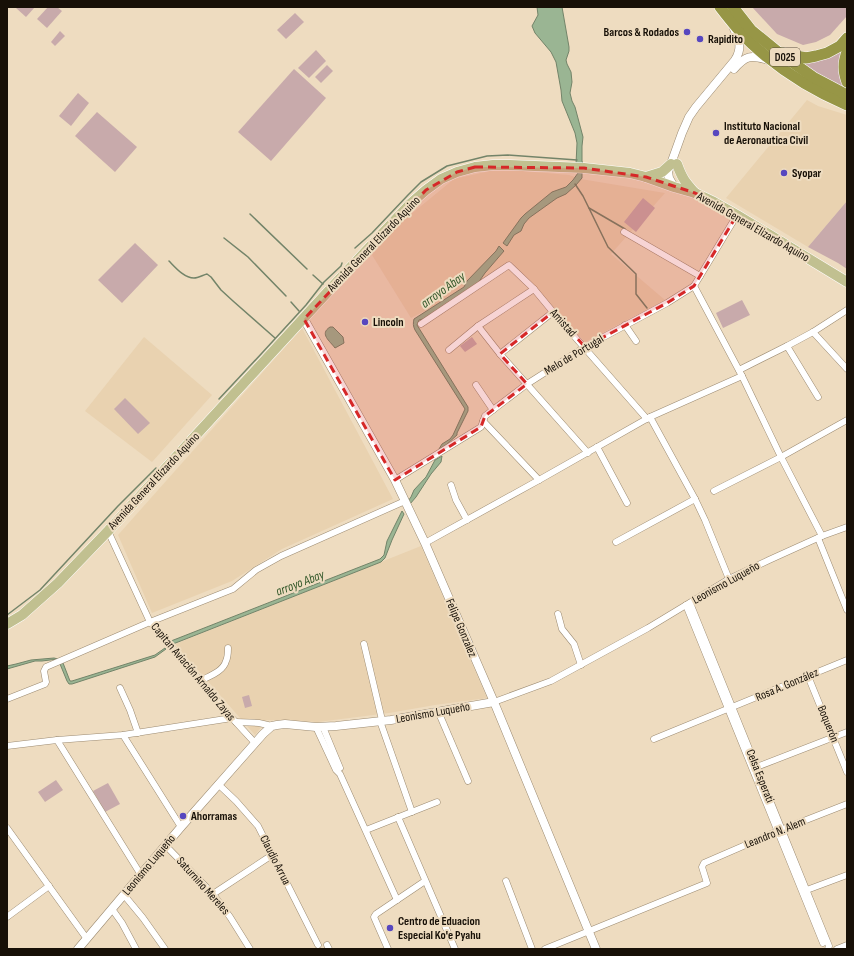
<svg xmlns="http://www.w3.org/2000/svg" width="854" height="956" font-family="'Sofia Sans Condensed',sans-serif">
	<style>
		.built { fill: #e9d2b0 }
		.green { fill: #c8aaab }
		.water { fill: #9ab593; stroke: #738469 }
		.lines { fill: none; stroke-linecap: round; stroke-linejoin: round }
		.stream { stroke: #738469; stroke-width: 1.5 }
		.minor-casing { stroke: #9c8b72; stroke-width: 7 }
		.tertiary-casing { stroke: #9c8b72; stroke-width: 9 }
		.primary-casing { stroke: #fff; stroke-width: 11 }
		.motorway-casing { stroke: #fff; stroke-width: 12 }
		.minor { stroke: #fff; stroke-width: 6 }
		.tertiary { stroke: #fff; stroke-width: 8 }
		.primary { stroke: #c1c090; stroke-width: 10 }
		.motorway { stroke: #979646; stroke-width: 11 }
		.marked { fill: #d62828; fill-opacity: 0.2; stroke: #d62828; stroke-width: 3; stroke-dasharray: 8 5; stroke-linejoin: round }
		.poi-dot { fill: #5747bf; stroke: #eedcc0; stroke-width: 1.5 }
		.labels { text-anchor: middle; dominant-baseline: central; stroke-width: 4; stroke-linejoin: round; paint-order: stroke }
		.shield { fill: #eedcc0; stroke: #584d3e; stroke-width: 1 }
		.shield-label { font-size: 11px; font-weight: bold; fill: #171007 }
		.poi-label { font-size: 12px; font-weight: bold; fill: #171007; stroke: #eedcc0; text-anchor: start }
		.street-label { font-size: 12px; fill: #171007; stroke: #eedcc0 }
		.water-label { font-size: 13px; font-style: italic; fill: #305627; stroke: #eedcc0 }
	</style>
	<rect width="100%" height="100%" fill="#eedcc0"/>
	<!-- built -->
	<g class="built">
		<path d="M807,100L818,106L847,115V201L808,247L726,198Z"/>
		<path d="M499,169L569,175L581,179L665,193L611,254L665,300L585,342L511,261L466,290L411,318L372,255L399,224L454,179Z"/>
		<path d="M302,328L393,499L282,549L232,581L152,613L118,535Z"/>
		<path d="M144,337L212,395L152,462L85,411Z"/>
		<path d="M421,546L487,698L435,705L389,713L318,722L267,720L255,735L175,644Z"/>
	</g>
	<!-- green -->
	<g class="green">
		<path d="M17,7H35L26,17L16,8Z"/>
		<path d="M48,7H57L62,11L47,28L37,19Z"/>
		<path d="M752,7H847V16L830,35L816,42L803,45L777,34Z"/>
		<path d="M295,13L304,22L286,39L277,30Z"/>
		<path d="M60,31L65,36L55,46L51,42Z"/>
		<path d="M847,43V46L844,52L845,84L847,87V91L832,83L794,59Z"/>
		<path d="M316,50L326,61L309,78L298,68Z"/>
		<path d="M327,65L333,71L321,83L315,77Z"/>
		<path d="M294,69L326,98L271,161L238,132Z"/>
		<path d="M78,93L89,103L71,126L59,116Z"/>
		<path d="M97,112L137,147L115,172L75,136Z"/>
		<path d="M643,198L655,208L636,232L624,222Z"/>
		<path d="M847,201V269L838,263L808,247Z"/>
		<path d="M135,243L158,265L122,303L98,280Z"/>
		<path d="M742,300L750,315L723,328L716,313Z"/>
		<path d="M472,337L477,344L465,352L460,346Z"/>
		<path d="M125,398L150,423L138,434L114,409Z"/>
		<path d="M249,695L252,706L245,708L242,697Z"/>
		<path d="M56,780L63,790L45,802L38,792Z"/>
		<path d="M108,783L120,804L105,812L93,791Z"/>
	</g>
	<!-- water -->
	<g class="water">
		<path d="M537,7H562L569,47V51L566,60L567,64L571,72L572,82L570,93L572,101L575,107L583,137L582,146V161L583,164H576L577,143L575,133L562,101L561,90L556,62L551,52L535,33L532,26L538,15Z"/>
		<path d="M578,173H582V178L576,185L566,194L557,198L529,218L524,224L521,231L514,235L507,246L503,243L521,218L525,214L552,192L566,187L573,180Z"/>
		<path d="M499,246L504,251L485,273L478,283L423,319L419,320L417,325L468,407V411L457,433V435L446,445L439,449L442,444L450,439L453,435L465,409L415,330C413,326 413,323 414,319L464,287L467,281L496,251Z"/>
		<path d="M330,327H333L343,337L344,343L335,348C330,341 319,334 330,327Z"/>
		<path d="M442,456L441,462L431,474L416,497L410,504L408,501L411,497L414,490L426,477L435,460Z"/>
		<path d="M402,511L404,514L392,540L385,558L381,562L173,644L171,641L380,559L384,555L387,541Z"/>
		<path d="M165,648L166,649L155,657L72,684H69L67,681L60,664L63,663L70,681H72L155,655Z"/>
		<path d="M54,658L58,659L42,661H35L7,669V666L16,664L31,660Z"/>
	</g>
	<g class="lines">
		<!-- stream -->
		<g class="stream">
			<path d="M575,184L583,196L608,247L636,274V294L647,308"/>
			<path d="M589,208L625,229"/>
			<path d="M250,214L307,269"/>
			<path d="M224,238L248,257L286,296"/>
			<path d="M355,248L372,233L408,195L421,182L447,166L487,156L508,155L577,160"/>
			<path d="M169,261C175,267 184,278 194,278C198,278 203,275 207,274L211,277L221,290L233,301L275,338"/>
			<path d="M313,275L323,284"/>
			<path d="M291,302L299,311"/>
			<path d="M219,399L262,353L306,305L324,282L341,266L342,263"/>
			<path d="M7,615L40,590L118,506L156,468"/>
		</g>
		<defs>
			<g id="minor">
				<path d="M624,232L700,276"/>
				<path d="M694,286L742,376L781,457L822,536"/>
				<path d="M421,324L509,265L510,266L534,289L553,312L647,419"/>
				<path d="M625,325L636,341"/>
				<path d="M478,326L500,354L588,453"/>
				<path d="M813,332L847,369"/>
				<path d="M787,346L818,397"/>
				<path d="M449,350L478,326L534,289"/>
				<path d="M500,354L553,312"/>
				<path d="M739,370L787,346L813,332L847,310"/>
				<path d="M476,385L493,410"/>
				<path d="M650,417L695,499L705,520L729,579"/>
				<path d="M483,421L539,480"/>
				<path d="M597,447L627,503"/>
				<path d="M395,480L481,427L485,416L527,384L585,347L667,303L694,286L737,215"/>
				<path d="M451,485L456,500L467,520"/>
				<path d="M714,491L781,457L847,420"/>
				<path d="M108,531L150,622L232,718L255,743"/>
				<path d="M818,538L847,610"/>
				<path d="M616,542L695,499"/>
				<path d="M425,543L539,480L650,417L742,376"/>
				<path d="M690,603L829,946L828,949"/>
				<path d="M686,605L823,943"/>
				<path d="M558,614L562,629L574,644L581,665"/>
				<path d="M364,644L382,720"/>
				<path d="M808,676L847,772"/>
				<path d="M200,681C209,676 223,672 226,661C228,657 228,652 228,648"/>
				<path d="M120,688L130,710L138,733"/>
				<path d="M7,699L45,684L46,682L44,671L46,667L150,622L233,589L256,570L281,556L405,501"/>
				<path d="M494,702L551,681L648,628L729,579L769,560L822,536L847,527"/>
				<path d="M438,711L468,781"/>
				<path d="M380,721L412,812"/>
				<path d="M236,722L259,723L272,726"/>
				<path d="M316,727L336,770L340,774L397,900"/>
				<path d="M323,727L340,768"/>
				<path d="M123,735L181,827"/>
				<path d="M654,739L847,660"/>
				<path d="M57,740L141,875"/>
				<path d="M7,746L57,740L123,735L232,718"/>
				<path d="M754,768L847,732"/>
				<path d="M218,784L236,801L258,826L318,945"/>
				<path d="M398,817L455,949"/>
				<path d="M7,828L87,939"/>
				<path d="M366,830L437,802"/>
				<path d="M165,845L213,894L230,917L250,949"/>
				<path d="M506,881L532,949"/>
				<path d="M804,891L847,875"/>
				<path d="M213,894L272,855"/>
				<path d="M124,895L143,918L165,949"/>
				<path d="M112,909L122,923L136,949"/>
				<path d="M7,917L49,886"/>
				<path d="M327,945L329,949"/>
				<path d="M388,949L374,917L376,914L425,881"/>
				<path d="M545,949L707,883L702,867L704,863L778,831L847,804"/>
				<path d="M837,949L847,945"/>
			</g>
			<g id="tertiary">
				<path d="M734,69C746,55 751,55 768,60"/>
				<path d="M674,187L669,178L668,172L682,133L689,117L696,107L735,60C742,49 740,41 734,29"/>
				<path d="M304,319L395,480L425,543L494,702L596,949"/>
				<path d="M78,949L181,827L263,734L272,726L277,725L285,724L316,727L336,726L391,720L494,702"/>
			</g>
			<g id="primary">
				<path d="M677,164C682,178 685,182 695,193"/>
				<path d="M646,177L662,172L671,164"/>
				<path d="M7,624L22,615L58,583L108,531L335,284L411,203L426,190L441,179L457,172L475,167L493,165H510L584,168L630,173L646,177L674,187L695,193L714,202L737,215L847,282"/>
			</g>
			<g id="motorway">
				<path d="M720,7C730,20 740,33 752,44C780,70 812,90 847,105"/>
				<path d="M733,7L751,30L778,52L813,77L847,95"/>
				<path d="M847,52C843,63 843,71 847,82"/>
				<path d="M782,53L806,58L816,56L827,53L840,46L847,38"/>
			</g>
		</defs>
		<!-- minor casing -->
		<use href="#minor" class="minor-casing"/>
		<!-- tertiary casing -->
		<use href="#tertiary" class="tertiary-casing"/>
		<!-- primary casing -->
		<use href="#primary" class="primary-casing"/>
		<!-- motorway casing -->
		<use href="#motorway" class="motorway-casing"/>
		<!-- minor -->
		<use href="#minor" class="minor"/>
		<!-- tertiary -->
		<use href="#tertiary" class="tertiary"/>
		<!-- primary -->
		<use href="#primary" class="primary"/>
		<!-- motorway -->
		<use href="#motorway" class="motorway"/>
	</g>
	<!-- marked area -->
	<path class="marked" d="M475,167L584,168L646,177L695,193L737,215L694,286L667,303L585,347L553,312L500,354L527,384L485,416L481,427L395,480L304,319L426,190L457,172Z"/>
	<!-- markers -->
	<g class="poi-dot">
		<circle cx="687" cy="32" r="4"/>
		<circle cx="700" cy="39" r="4"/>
		<circle cx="716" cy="133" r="4"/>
		<circle cx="784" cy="173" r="4"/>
		<circle cx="365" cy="322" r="4"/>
		<circle cx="183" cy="816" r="4"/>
		<circle cx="390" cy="928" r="4"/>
	</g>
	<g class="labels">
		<!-- shield labels -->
		<rect class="shield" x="770" y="48" width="30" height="18" rx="3"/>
		<g class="shield-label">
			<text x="785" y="57">D025</text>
		</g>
		<!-- poi labels -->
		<g class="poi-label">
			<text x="679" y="32" text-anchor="end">Barcos &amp; Rodados</text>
			<text x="708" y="39">Rapidito</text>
			<text x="724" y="126">Instituto Nacional<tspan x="724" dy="14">de Aeronautica Civil</tspan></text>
			<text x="792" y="173">Syopar</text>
			<text x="373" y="322">Lincoln</text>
			<text x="191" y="816">Ahorramas</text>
			<text x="398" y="921">Centro de Eduacion<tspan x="398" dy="14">Especial Ko'e Pyahu</tspan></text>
		</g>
		<!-- street labels -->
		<g class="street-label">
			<text transform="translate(753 227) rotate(30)">Avenida General Elizardo Aquino</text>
			<text transform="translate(374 244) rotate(-46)">Avenida General Elizardo Aquino</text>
			<text transform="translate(563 323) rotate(48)">Amistad</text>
			<text transform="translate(574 355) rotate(-31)">Melo de Portugal</text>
			<text transform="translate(154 481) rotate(-47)">Avenida General Elizardo Aquino</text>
			<text transform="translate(726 583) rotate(-29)">Leonismo Luqueño</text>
			<text transform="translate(461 628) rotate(67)">Felipe Gonzalez</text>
			<text transform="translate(193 672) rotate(50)">Capitan Aviación Arnaldo Zayas</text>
			<text transform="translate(787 685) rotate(-23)">Rosa A. González</text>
			<text transform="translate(433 713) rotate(-10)">Leonismo Luqueño</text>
			<text transform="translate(828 724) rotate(68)">Boquerón</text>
			<text transform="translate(760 776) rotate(68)">Celsa Esperati</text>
			<text transform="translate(775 833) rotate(-22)">Leandro N. Alem</text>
			<text transform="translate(275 860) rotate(63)">Claudio Arrua</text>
			<text transform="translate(149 865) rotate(-50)">Leonismo Luqueño</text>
			<text transform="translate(203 886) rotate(48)">Saturnino Mereles</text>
		</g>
		<!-- water labels -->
		<g class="water-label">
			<text transform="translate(443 290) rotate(-36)">arroyo Abay</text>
			<text transform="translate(300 583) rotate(-21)">arroyo Abay</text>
		</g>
	</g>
	<!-- border -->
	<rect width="854" height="956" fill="none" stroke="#171007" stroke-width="16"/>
</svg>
